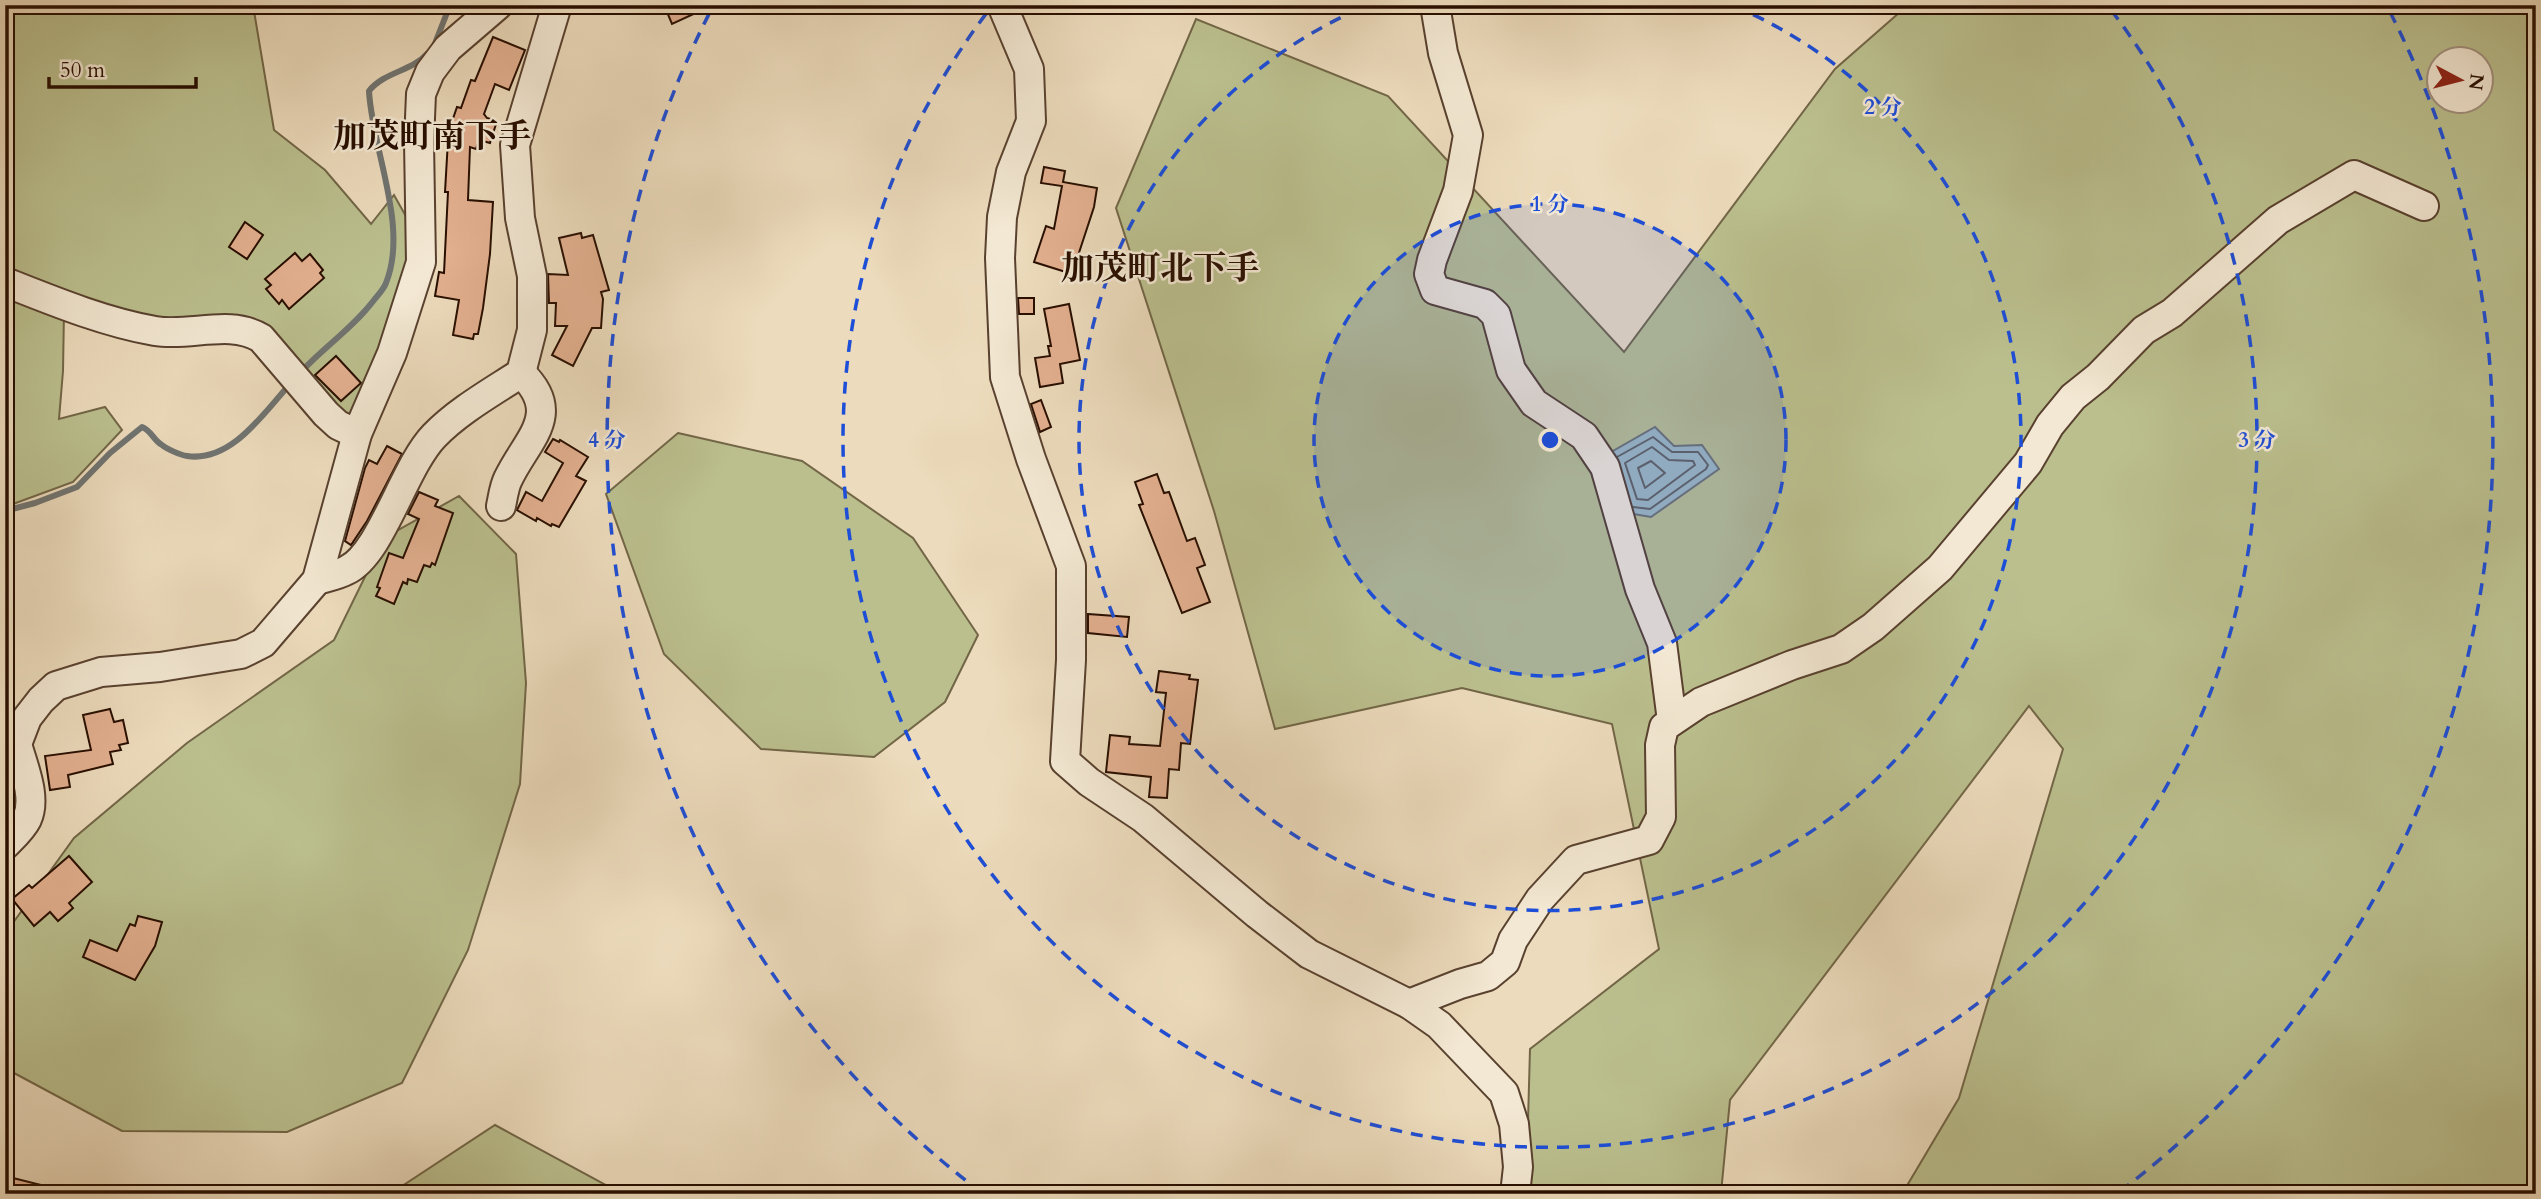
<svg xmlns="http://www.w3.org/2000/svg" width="2541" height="1199" font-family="Cardo,'Noto Serif JP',serif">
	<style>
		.green { fill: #bbbf8e; stroke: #726647; stroke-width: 2; fill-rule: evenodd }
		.water { fill: #a0b8bd; stroke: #707471; stroke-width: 2 }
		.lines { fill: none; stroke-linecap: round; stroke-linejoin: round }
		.shore { stroke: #64635e; stroke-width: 2 }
		.stream { stroke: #707471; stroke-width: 6 }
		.building { fill: #e3b090; stroke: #280e00; stroke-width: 2 }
		.minor-casing { stroke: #59412f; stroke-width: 32 }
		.minor { stroke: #f3e8d3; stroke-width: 28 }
		.ring { fill: none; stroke: #1d4ed8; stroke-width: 3.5; stroke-dasharray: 12 9 }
		.labels { text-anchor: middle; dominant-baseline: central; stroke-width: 5; stroke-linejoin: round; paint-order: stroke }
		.quarter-label { font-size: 33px; font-weight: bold; fill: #280e00; stroke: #f3e8d3 }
		.centre { fill: #1d4ed8; stroke: #f3e8d3; stroke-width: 3.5 }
		.ring-label { font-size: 21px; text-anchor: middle; font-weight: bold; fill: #1d4ed8; stroke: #f3e8d3; stroke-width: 5; stroke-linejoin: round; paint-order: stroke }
	</style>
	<rect width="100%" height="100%" fill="#ecdbbc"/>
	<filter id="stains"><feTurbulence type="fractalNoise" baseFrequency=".00286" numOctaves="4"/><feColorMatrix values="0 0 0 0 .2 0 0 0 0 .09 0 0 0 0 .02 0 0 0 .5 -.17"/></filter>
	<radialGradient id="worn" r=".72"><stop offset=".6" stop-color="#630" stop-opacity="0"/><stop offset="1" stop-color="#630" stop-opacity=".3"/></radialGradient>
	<!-- green -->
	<g class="green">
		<path d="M5,5H253L274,130L325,170L371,224L394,195L412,227V261L359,410L343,421L265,334L173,327L5,276Z"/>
		<path d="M1908,5H2536V1194H1902L1959,1098L2063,749L2029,706L1730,1100L1721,1193L1723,1194H1526L1530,1049L1659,949L1612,724L1462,688L1275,729L1214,511L1116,208L1196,19L1388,96L1624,352L1835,69ZM2440,60H2482V102H2440Z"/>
		<path d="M5,288L64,311L63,371L59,419L105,407L122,430L73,482L5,507Z"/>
		<path d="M678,433L802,461L913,538L978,635L945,702L874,757L761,749L664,654L606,494Z"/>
		<path d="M459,496L516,554L526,683L520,784L468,950L402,1083L287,1132L122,1131L14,1073L5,1028V934L74,838L187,743L334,640L384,538Z"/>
		<path d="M495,1125L606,1185L619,1194H390Z"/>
	</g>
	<!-- water -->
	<path class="water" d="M1655,427L1674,446L1702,445L1719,469L1651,517L1622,512L1606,455Z"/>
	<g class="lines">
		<!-- shore -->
		<g class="shore">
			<path d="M1652,447L1669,460L1693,461L1695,465L1648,500L1637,499L1625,463Z"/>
			<path d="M1617,457L1653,437L1672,452H1698L1708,465L1706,469L1650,509L1633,507"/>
			<path d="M1651,461L1665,473L1645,488L1638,468Z"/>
		</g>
		<!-- stream -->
		<g class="stream">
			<path d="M434,46L450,5"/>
			<path d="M301,372C324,347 353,328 374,300C378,295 384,289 386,283C409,226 372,150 369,91C384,72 412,71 427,54"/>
			<path d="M5,511L35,503L77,487L110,453L142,427C152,431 153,440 162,445C167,449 180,455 187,456C232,463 265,411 291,383"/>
		</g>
	</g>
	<!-- building -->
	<g class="building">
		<path d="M664,5H713L672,24Z"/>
		<path d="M493,37L525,50L509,90L495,84L484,114L487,118L497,121L490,143L479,140L476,149L470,147L468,200L493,202L490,254L483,308L478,334H474L473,339L453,335L459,300L435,296L439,272L444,273L448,192H445L448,140L446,139L457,107L461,108L471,80L475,81Z"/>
		<path d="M1044,167L1065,171L1063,182L1097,188L1094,207L1072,274L1034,262L1046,226L1054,229L1062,186L1041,183Z"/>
		<path d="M245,222L263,235L247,259L229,247Z"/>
		<path d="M581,233L582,238L593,235L609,290L601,292L603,299L601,328H592L573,366L552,355L567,326H555L556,303H549L548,274L568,275L559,238Z"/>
		<path d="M295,253L302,261L310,254L323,270L320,273L324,278L289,309L282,300L279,304L266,289L271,285L265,279Z"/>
		<path d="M1018,298H1034V314H1019Z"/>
		<path d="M1069,304L1080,360L1060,364L1063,383L1040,387L1035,358L1050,356L1048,346H1051L1044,309Z"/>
		<path d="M336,356L361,383L341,401L315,375Z"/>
		<path d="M1041,400L1051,427L1040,432L1031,404Z"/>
		<path d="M553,439L559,442L560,440L588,457L576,476L586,481L559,527L552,524L551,526L537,518L536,521L517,510L526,492L542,501L563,463L545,452Z"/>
		<path d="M387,446L402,454L367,521L351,545L345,541L365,468L369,460L377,464Z"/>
		<path d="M1157,474L1164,493L1169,492L1187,541L1195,538L1205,565L1197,568L1210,602L1182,613L1139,505L1143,504L1135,482Z"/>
		<path d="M419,492L438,500L435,506L453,513L435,565L432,563L430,567L424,565L417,582L408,579L407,584L403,582L394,604L376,596L380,588L377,587L389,553L403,558L419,519L408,514Z"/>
		<path d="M1088,614L1129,617L1127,637L1088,633Z"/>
		<path d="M1159,671L1190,675L1189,679L1198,680L1190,744L1181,743L1179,770L1169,769L1167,798L1149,797L1151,777L1106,772L1110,735L1130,737L1129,744L1160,746L1166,693L1156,692Z"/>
		<path d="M110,709L114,722L123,720L128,743L119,745L121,750L110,752L113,764L68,775L70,787L50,790L45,756L91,750L83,715Z"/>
		<path d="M69,856L92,882L69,903L73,908L58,921L50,912L34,926L12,899L29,885L32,888Z"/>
		<path d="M138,916L162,922L155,946L135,980L83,957L90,940L117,951L130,924L135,926Z"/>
		<path d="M5,1176L53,1188L52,1194H5Z"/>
	</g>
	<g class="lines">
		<defs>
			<g id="minor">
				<path d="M1002,5L1029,69L1031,121L1011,172L1002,217L1000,258L1005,377L1031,459L1071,566V660L1065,761L1089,782L1143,818L1257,914L1309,954L1409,1004L1439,1025L1504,1093L1514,1124L1518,1167L1515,1194"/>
				<path d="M1435,5L1443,53L1468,135L1458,191L1432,260L1429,274L1435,290L1485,304L1496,315L1511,370L1534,403L1584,436L1605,467L1640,589L1662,643L1672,721"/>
				<path d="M5,282C53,301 104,322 155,331C191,337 229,319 261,338L326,414L338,425L357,434"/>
				<path d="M501,506C503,497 504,487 508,479C527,439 564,414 521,373"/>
				<path d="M317,580C327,577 338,575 347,570C381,554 404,467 434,436C458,411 492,392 521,373L532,330V276L520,218L515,145L557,5"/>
				<path d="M5,758L17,744L27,718L41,700L56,686L101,672L160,667L241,654L263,643L317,580L357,434L392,353L421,262L419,142L421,94L430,72L448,48L498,5"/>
				<path d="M5,845C13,837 22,829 27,819C37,797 23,766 17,744"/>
				<path d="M1409,1004L1460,984L1488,976L1505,962L1513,940L1540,899L1576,860L1649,840L1661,817L1660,745L1664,727L1701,702L1792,665L1841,649L1873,627L1940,568L2028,463L2050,425L2073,397L2098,377L2144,330L2172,313L2278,220L2354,175L2424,206"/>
			</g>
		</defs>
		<!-- minor casing -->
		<use href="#minor" class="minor-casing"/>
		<!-- minor -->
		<use href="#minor" class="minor"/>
	</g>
	<!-- distance rings -->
	<circle cx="1550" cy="440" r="236" fill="#1d4ed8" fill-opacity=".12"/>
	<g class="ring">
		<circle cx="1550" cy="440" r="236"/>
		<path d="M1734 6A471 471 0 1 1 1366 6"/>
		<path d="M2111 10A707 707 0 1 1 989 10"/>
		<path d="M982 1193A943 943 0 0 1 710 12M2390 12A943 943 0 0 1 2118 1193"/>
	</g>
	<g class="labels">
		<!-- quarter labels -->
		<g class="quarter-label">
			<text x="432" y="136">加茂町南下手</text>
			<text x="1160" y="268">加茂町北下手</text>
		</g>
	</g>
	<circle cx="1550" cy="440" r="10" class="centre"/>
	<g class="ring-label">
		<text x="1883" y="114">2 分</text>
		<text x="1550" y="211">1 分</text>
		<text x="2257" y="447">3 分</text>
		<text x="607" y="447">4 分</text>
	</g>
	<!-- margin -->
	<rect width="2541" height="1199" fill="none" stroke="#ecdbbc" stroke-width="28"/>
	<rect x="7" y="7" width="2527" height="1185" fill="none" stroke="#280e00" stroke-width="3.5"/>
	<rect x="14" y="14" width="2513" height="1171" fill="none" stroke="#280e00" stroke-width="2"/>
	<!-- north arrow -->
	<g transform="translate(2460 80) rotate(97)"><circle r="33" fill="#f3e8d3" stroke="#a2917f" stroke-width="2"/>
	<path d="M0-5L12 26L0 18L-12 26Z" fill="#8f2418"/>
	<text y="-10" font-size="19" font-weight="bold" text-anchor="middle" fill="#280e00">N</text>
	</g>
	<!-- scale -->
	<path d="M49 77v10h147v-10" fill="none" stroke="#280e00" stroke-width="3.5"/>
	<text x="60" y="77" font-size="21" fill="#280e00" stroke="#f3e8d3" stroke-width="5" paint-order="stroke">50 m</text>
	<rect width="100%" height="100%" filter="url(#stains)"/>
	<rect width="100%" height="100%" fill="url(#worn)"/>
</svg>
